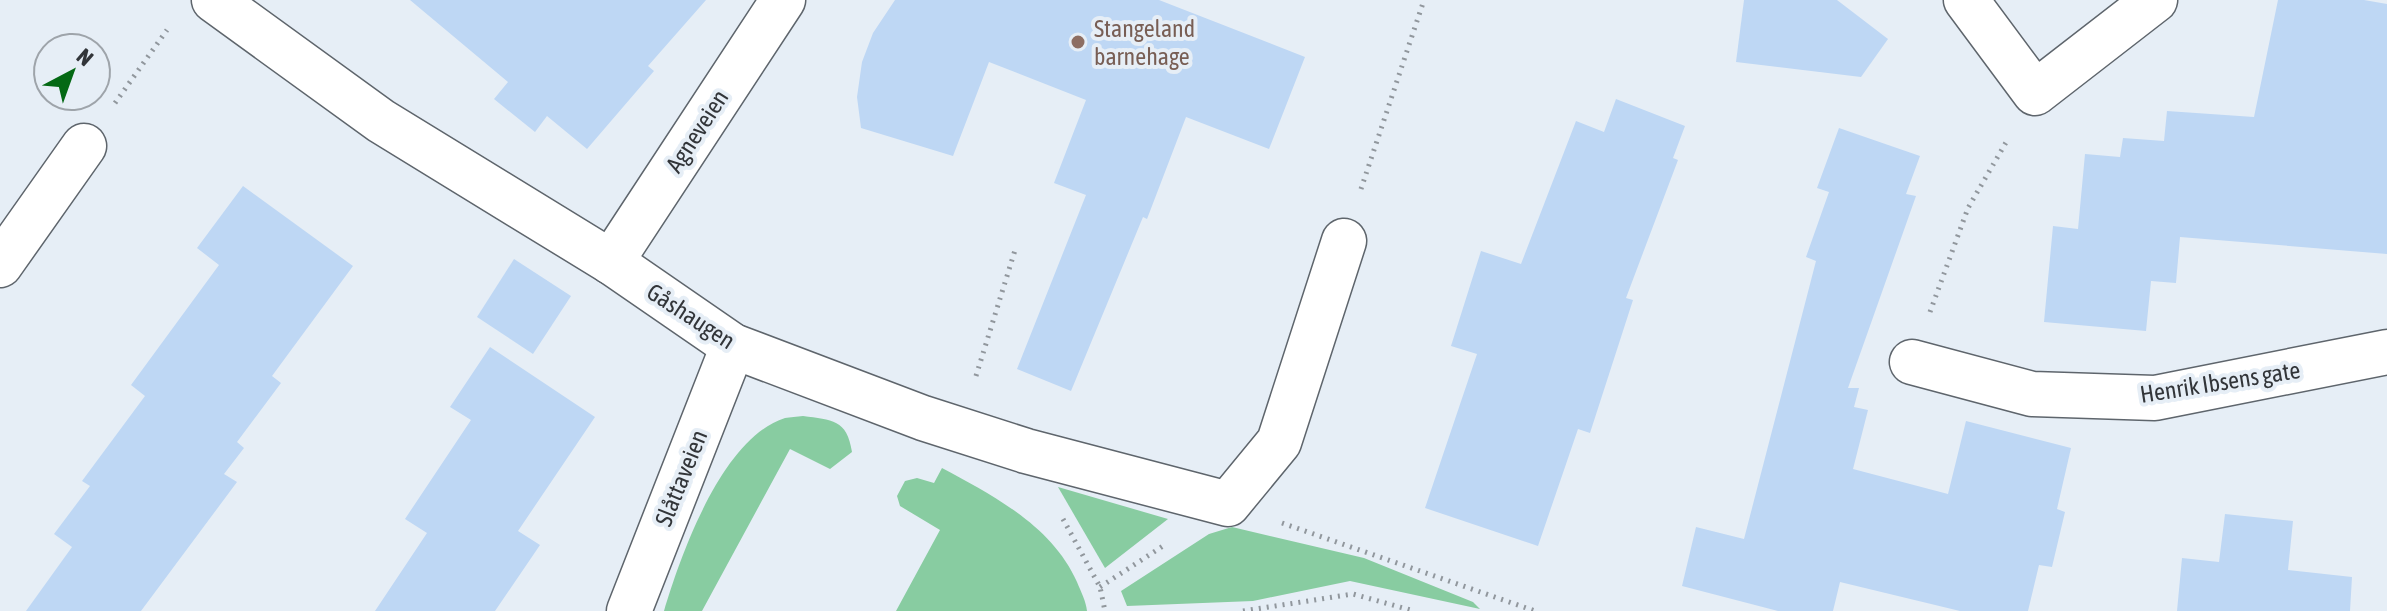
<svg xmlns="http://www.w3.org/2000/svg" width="2387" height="611" font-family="'Asap Condensed',sans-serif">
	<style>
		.green { fill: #88cca1 }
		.building { fill: #bed7f4 }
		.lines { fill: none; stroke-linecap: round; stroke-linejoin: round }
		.minor-casing { stroke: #5e656c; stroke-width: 47 }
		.path { stroke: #91979d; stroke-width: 5; stroke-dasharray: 2 6; stroke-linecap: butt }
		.minor { stroke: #fff; stroke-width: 44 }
		.education-dot { fill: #8d6e63; stroke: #e6eef6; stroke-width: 3 }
		.labels { text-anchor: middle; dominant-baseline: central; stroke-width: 8; stroke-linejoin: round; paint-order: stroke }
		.education-label { font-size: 24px; fill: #785e54; stroke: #e6eef6; text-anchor: start }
		.street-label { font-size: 24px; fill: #323539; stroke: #e6eef6 }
	</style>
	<rect width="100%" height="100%" fill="#e6eef6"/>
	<!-- green -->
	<g class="green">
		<path d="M803,416C832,420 847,419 852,452L830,469L790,449L702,611H664C681,554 722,438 785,418C790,417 797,417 803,416Z"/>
		<path d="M942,468C994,496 1052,526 1077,582C1081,592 1086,601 1087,611H896L940,530L900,506L897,496L905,481L917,478L934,483Z"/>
		<path d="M1058,487L1168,519L1105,568Z"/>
		<path d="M1232,527L1364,558L1473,602L1480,609L1350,581L1253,601L1127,606L1121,591L1209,534Z"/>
	</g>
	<!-- building -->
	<g class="building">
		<path d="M410,0H706L648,66L654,71L587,149L547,116L535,132L494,99L508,82Z"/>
		<path d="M895,0H1159L1305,57L1269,149L1186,117L1147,219L1143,217L1071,391L1017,369L1086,195L1054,183L1086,100L989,62L953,156L861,128L857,97L862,62L873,33Z"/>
		<path d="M1744,0H1837L1888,39L1861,77L1736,62Z"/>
		<path d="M2278,0H2364L2387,4V254L2180,237L2176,283L2151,281L2146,331L2044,322L2053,226L2078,229L2085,154L2120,157L2123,138L2164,141L2167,111L2254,117Z"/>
		<path d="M1616,99L1685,126L1673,158L1678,160L1626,298L1633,300L1590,433L1578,429L1538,546L1425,508L1477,354L1451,346L1481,251L1521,264L1576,121L1604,132Z"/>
		<path d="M1839,128L1920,156L1906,194L1916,196L1848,388H1859L1854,407L1868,410L1853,469L1948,494L1966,421L2071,448L2057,509L2065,512L2052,567L2039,565L2028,611H1960L1840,582L1833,611H1778L1682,586L1696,527L1744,539L1816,261L1806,257L1829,192L1817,188Z"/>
		<path d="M243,186L353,266L272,376L281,383L237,442L244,448L224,474L237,482L141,611H26L72,547L54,534L90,486L82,481L145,396L131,385L219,265L197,248Z"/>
		<path d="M514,259L571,296L533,354L477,317Z"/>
		<path d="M490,347L595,417L518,531L540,545L495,611H375L427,533L405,519L471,420L450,407Z"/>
		<path d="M2225,514L2293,521L2288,570L2352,577L2350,611H2177L2182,558L2219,562Z"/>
	</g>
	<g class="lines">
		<defs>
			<g id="minor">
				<path d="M214,0L381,121L611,262L733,346L923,418L1026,451L1228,504L1279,442L1344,241"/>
				<path d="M1966,0L2035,93L2155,0"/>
				<path d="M611,262L783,0"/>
				<path d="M0,265L84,146"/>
				<path d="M1912,362L2032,394L2155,398L2387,352"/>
				<path d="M629,611L733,346"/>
			</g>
		</defs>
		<!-- minor casing -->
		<use href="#minor" class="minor-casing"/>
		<!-- path -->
		<g class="path">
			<path d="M115,103L167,30"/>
			<path d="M1361,189L1424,0"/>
			<path d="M1930,312L1968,208L2008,139"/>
			<path d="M976,376L1016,247"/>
			<path d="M1063,519L1100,587L1105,611"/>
			<path d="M1282,523L1535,611"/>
			<path d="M1100,587L1163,546"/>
			<path d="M1243,611L1353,594L1414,611"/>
		</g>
		<!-- minor -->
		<use href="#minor" class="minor"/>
	</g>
	<!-- markers -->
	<circle class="education-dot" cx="1078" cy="42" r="8"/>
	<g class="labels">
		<!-- education labels -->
		<g class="education-label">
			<text x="1094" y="28">Stangeland<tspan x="1094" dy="28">barnehage</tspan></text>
		</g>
		<!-- street labels -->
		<g class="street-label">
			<text transform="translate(697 131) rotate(-57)">Agneveien</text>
			<text transform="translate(691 316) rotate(33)">Gåshaugen</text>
			<text transform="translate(2220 382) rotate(-9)">Henrik Ibsens gate</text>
			<text transform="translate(681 478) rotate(-68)">Slåttaveien</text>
		</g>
	</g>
	<!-- north arrow -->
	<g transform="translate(72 72) rotate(41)"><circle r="38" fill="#e6eef6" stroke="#9ea4aa" stroke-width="2"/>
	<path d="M0-6L14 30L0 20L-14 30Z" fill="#046914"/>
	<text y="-12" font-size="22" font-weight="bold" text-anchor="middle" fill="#323539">N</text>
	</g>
</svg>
